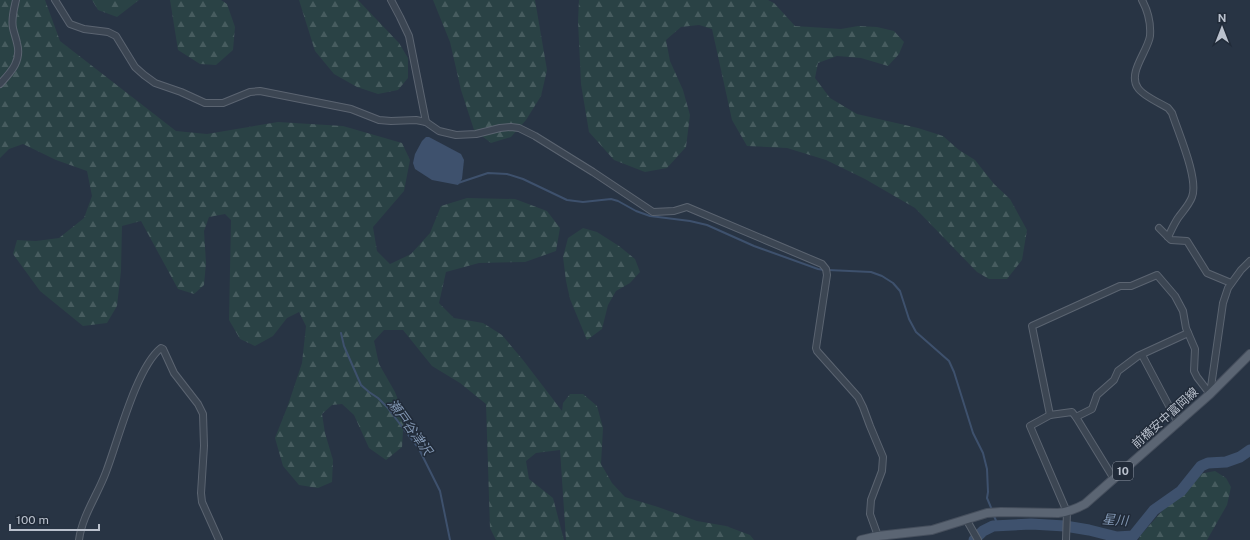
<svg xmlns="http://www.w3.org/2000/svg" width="1250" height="540" font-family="'Public Sans','Noto Sans JP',sans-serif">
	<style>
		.forest { fill: url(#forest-firs) }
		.water { fill: #3e516d }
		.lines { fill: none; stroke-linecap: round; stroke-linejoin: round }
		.stream { stroke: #3e516d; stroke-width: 2 }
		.river { stroke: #3e516d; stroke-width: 11 }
		.minor-casing { stroke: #5b6471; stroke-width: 8 }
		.major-casing { stroke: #464f5d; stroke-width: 10 }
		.minor { stroke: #3c4653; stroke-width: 6 }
		.major { stroke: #5b6573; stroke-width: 8 }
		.labels { text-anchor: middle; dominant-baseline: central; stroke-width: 3; stroke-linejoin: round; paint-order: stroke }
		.shield { fill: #212b39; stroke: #8c94a1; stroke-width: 1 }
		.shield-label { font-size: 11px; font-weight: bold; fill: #bac1cd }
		.street-label { font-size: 12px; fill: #bac1cd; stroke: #212b39 }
		.water-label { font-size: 13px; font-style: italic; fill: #8297b3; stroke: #212b39 }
	</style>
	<defs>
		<pattern id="forest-firs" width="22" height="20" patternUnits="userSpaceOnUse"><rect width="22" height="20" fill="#2a4245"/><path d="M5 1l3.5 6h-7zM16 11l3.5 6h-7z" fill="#475c5f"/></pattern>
	</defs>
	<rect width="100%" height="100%" fill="#283444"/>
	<!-- forest -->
	<g class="forest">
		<path d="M0,0H45L60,41L176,131L207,134L278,122L343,126L402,143L410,160L404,191L373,227L377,251L390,264L411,254L430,233L441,206L467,198L515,199L547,211L560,228L556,251L525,262L479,263L446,272L439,303L454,318L483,323L502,335L523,360L562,411L563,403L570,394H583L597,406L603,428L601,464L612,483L625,497L658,507L697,521L726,526L750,535L754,540H566L560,450L536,453L526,461L529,479L553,498L564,540H496L490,528L486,404L460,383L432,366L403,330H384L374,341L379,364L395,392L404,415L402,447L386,460L369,448L354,415L342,404L332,405L322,414L325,433L333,460L332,482L318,488L299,485L283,466L275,438L288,405L302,363L306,326L299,312L287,318L273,336L255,346L240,339L229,320L231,220L225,214L209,217L204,231L206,263L204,285L194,294L178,289L141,221L122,226L121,271L117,306L107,323L83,326L40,291L13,254L17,240L36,241L59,238L84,218L92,196L87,171L56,160L23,144L9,149L0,158Z"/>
		<path d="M92,0H139L117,17L98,10Z"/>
		<path d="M170,0H221L227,4L235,27L233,50L216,65L200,64L178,50Z"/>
		<path d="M299,0H358L399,43L408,58V78L398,90L378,94L357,87L334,74L315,51Z"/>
		<path d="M433,0H535L547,70L541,96L526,120L511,137L491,143L474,130L461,90L450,42Z"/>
		<path d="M579,0H768L774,3L795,26L841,29L858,26L877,27L894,31L904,42L899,54L888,66L861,58L837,56L818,63L815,78L830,98L857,114L918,128L943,136L959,150L975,160L994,184L1010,199L1027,230L1022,260L1007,279H989L977,272L915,208L865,179L826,160L787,148L747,146L732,120L712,29L699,25L681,27L666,40L670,61L683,90L690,115L686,147L667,168L645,172L614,160L589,132L581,84L578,21Z"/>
		<path d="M583,228L597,232L619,246L635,259L640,272L630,283L616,291L608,305L602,329L587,340L570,299L566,281L563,257L568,238Z"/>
		<path d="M1215,471L1226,478L1231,487L1227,505L1207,540H1139L1140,536L1194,475Z"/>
	</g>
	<!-- water -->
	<path class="water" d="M426,137H429L461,154L464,160L462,179L458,185L432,180L415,169L413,163L415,154L422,141Z"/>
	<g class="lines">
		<!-- stream -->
		<g class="stream">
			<path d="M458,183L488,173L507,174L523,179L567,200L583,202L611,199L618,201L636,211L650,216L690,221L707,225L754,246L818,269L824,270"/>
			<path d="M828,270L871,272L882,276L893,283L900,291L909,319L916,332L949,361L954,372L973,433L983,453L987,469L988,492L987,498L992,510"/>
			<path d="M341,333L344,346L361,385L369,392L378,398L387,407L419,449L440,491L450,540"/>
			<path d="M993,514L998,525"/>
		</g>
		<!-- river -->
		<path class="river" d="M974,540L983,531L993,526L1031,524L1065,526L1089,530L1117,537L1133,536L1154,510L1181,491L1201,466L1208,463L1226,462L1240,457L1250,450"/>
		<defs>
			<g id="minor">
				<path d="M55,0L70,24L84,29L108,32L116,36L135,67L144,75L155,83L181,92L205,103H223L250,92L260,91L351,109L379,120L391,121L416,120L426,122L439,131L456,135L476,134L500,128L511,127L519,128L535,136L593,172L653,212L674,211L687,207L822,264L826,269L827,275L816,348L817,351L858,397L863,407L870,426L883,457L882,471L871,500L870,514L878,536"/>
				<path d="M391,0L400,17L409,36L426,122"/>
				<path d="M1142,0C1148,11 1151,23 1150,36C1148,51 1127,73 1138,88C1143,96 1160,103 1168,108L1172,113C1178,132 1199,179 1192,197C1189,205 1183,211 1178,218C1174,224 1171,231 1168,237"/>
				<path d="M0,84C11,72 22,61 17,43C16,38 14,33 13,28C11,19 14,9 16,0"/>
				<path d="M1159,228L1171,240L1187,241L1207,273L1231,283"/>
				<path d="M1142,355L1178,423"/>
				<path d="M1050,415L1032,326L1120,286H1131L1157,275L1175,296L1183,311L1186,328L1195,349L1194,371L1197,377L1210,394L1223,303L1228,288L1241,270L1250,261"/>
				<path d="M1076,417L1092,409L1097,395L1114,380L1118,371L1138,356L1188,333"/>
				<path d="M966,519L978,540"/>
				<path d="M79,540C82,516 98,494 106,472C118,441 136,368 161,348L163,349L174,373L198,404L203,414L204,446L201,493L202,502L219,540"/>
				<path d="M1066,540L1067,512L1030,426L1050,415L1072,412L1076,417L1114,479"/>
			</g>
			<path id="major" d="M861,540L878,536L932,530L987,513L1001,512L1058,513C1068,512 1076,509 1085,504L1210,394L1250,354"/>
		</defs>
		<!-- minor casing -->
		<use href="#minor" class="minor-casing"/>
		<!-- major casing -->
		<use href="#major" class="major-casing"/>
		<!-- minor -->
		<use href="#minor" class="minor"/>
		<!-- major -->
		<use href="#major" class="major"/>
	</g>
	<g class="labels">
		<!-- shield labels -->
		<rect class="shield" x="1113" y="462" width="20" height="18" rx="3"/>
		<g class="shield-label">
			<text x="1123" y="471">10</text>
		</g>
		<!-- street labels -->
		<g class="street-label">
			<text transform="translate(1165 418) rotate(-42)">前橋安中富岡線</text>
		</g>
		<!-- water labels -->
		<g class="water-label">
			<text transform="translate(410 427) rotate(54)">瀬戸谷津沢</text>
			<text transform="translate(1115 520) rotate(4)">星川</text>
		</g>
	</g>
	<!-- north arrow -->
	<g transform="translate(1222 28)" stroke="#212b39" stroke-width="3" paint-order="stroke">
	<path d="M0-3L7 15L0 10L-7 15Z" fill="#bac1cd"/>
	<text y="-6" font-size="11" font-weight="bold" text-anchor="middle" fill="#bac1cd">N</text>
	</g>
	<!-- scale -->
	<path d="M10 524v6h89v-6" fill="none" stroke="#bac1cd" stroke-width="2"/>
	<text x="16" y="524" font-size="12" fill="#bac1cd" stroke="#212b39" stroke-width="3" paint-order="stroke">100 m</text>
</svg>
